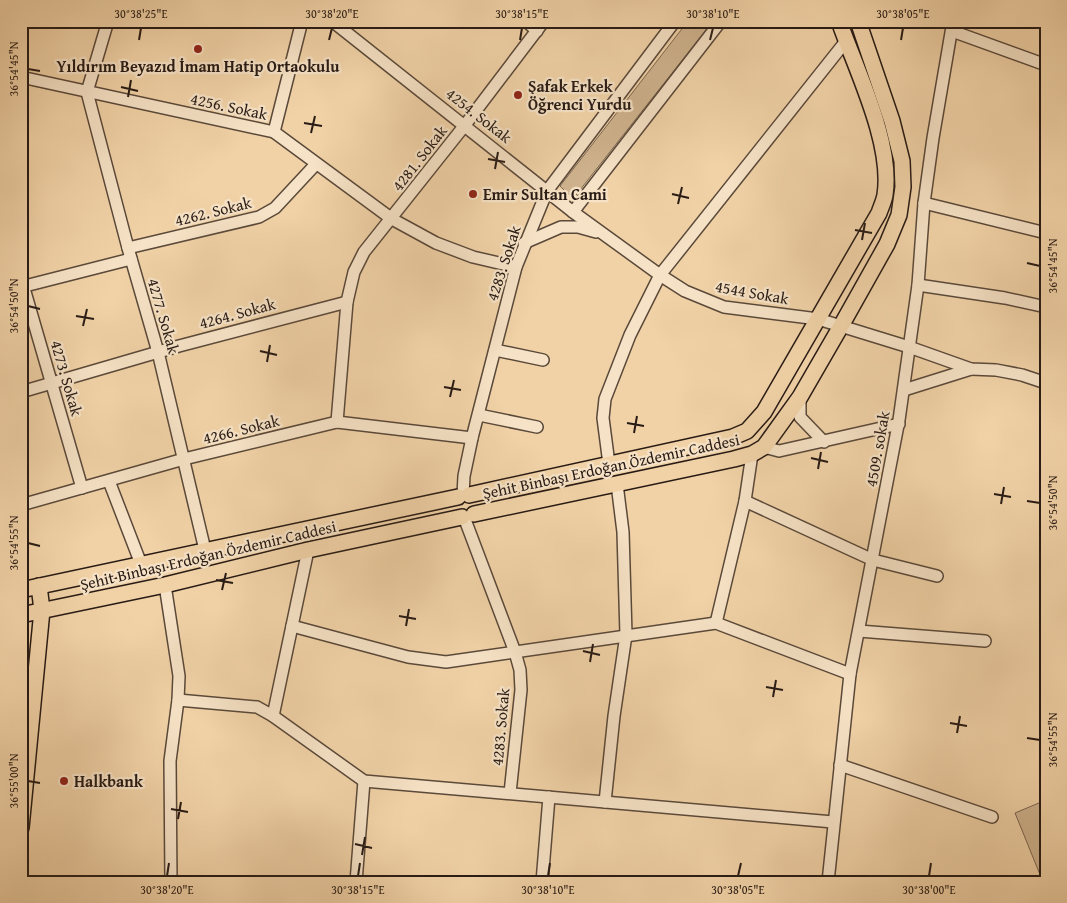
<svg xmlns="http://www.w3.org/2000/svg" width="1067" height="903" font-family="'Gentium Book Plus',serif">
	<style>
		.green { fill: #cfb38e; stroke: #7c6752 }
		.lines { fill: none; stroke-linecap: round; stroke-linejoin: round }
		.minor-casing { stroke: #5a493a; stroke-width: 14 }
		.major-casing { stroke: #281b15; stroke-width: 18 }
		.minor { stroke: #f6e2c6; stroke-width: 11 }
		.major { stroke: #f1d2a7; stroke-width: 15 }
		.ticks { fill: none; stroke: #281b15; stroke-width: 2 }
		.poi-dot { fill: #8f2418; stroke: #f6e2c6; stroke-width: 2 }
		.labels { text-anchor: middle; dominant-baseline: central; stroke-width: 4.5; stroke-linejoin: round; paint-order: stroke }
		.poi-label { font-size: 16px; font-weight: bold; fill: #281b15; stroke: #f6e2c6; text-anchor: start }
		.street-label { font-size: 16px; fill: #281b15; stroke: #f6e2c6 }
		.neatline { fill: none; stroke: #281b15; stroke-width: 2 }
		.ticks-label { font-size: 12px; text-anchor: middle; fill: #281b15 }
	</style>
	<rect width="100%" height="100%" fill="#f1d2a7"/>
	<filter id="stains"><feTurbulence type="fractalNoise" baseFrequency=".004" numOctaves="4"/><feColorMatrix values="0 0 0 0 .2 0 0 0 0 .09 0 0 0 0 .02 0 0 0 .5 -.17"/></filter>
	<radialGradient id="worn" r=".72"><stop offset=".6" stop-color="#630" stop-opacity="0"/><stop offset="1" stop-color="#630" stop-opacity=".3"/></radialGradient>
	<!-- green -->
	<g class="green">
		<path d="M688,21H713L576,195L568,194L560,186Z"/>
		<path d="M1046,800V882H1043L1015,813Z"/>
	</g>
	<g class="lines">
		<defs>
			<g id="minor">
				<path d="M108,21L87,92L128,248L158,352L205,550"/>
				<path d="M332,21L573,212L660,275L685,291L724,307L818,319L909,347L971,369L996,370L1022,375L1046,383"/>
				<path d="M526,21L537,31"/>
				<path d="M952,31L1046,65"/>
				<path d="M21,77L274,132L392,219L436,243L473,257L516,267"/>
				<path d="M274,132L302,21"/>
				<path d="M924,203L1046,233"/>
				<path d="M573,212L721,21"/>
				<path d="M524,243L561,227H578L596,232"/>
				<path d="M128,248L259,217L275,208L316,164"/>
				<path d="M21,278L82,488"/>
				<path d="M918,285L1005,298L1046,307"/>
				<path d="M21,287L131,259"/>
				<path d="M495,350L543,360"/>
				<path d="M904,390L971,369"/>
				<path d="M21,392L179,346L347,302"/>
				<path d="M800,397V417L824,442"/>
				<path d="M479,415L537,427"/>
				<path d="M337,422L347,302L354,272L364,252L465,125L544,21"/>
				<path d="M764,447L779,451L899,424"/>
				<path d="M609,464L603,418L605,399L630,335L660,275L846,41"/>
				<path d="M109,481L141,564"/>
				<path d="M463,495L464,476L472,438L516,267L547,191L675,21"/>
				<path d="M745,501L873,560L937,576"/>
				<path d="M21,505L184,459L337,422L472,438"/>
				<path d="M464,517L515,652L520,670L521,690L510,793"/>
				<path d="M165,585L179,676L178,700L170,761L171,882"/>
				<path d="M716,623L745,501L752,454"/>
				<path d="M292,626L408,657L446,662L716,623L850,674"/>
				<path d="M859,631L985,641"/>
				<path d="M178,700L257,707L273,716L364,781L833,822"/>
				<path d="M273,716L308,550"/>
				<path d="M840,765L992,817"/>
				<path d="M605,802L614,716L626,635L623,532L617,484"/>
				<path d="M356,882L364,781"/>
				<path d="M542,882L549,797"/>
				<path d="M828,882L850,674L899,420L918,285L924,203L933,138L953,21"/>
			</g>
			<g id="major">
				<path d="M469,495L733,437L747,431L764,412L879,213C881,207 884,201 885,195C893,143 856,70 839,21"/>
				<path d="M474,514L734,459L752,454L764,447L800,397L841,326L887,244L899,215L903,187L902,161L892,121L858,21"/>
				<path d="M21,590L458,497"/>
				<path d="M21,615L165,585L308,550L462,517"/>
				<path d="M21,828L42,610L39,586"/>
			</g>
		</defs>
		<!-- minor casing -->
		<use href="#minor" class="minor-casing"/>
		<!-- major casing -->
		<use href="#major" class="major-casing"/>
		<!-- minor -->
		<use href="#minor" class="minor"/>
		<!-- major -->
		<use href="#major" class="major"/>
	</g>
	<!-- ticks -->
	<path class="ticks" d="M139,40L141,28M329,40L332,28M520,40L522,28M710,40L713,28M901,40L903,28M28,69L40,71M121,87L138,91M128,97L131,80M304,123L322,126M311,133L315,116M488,159L505,162M495,169L498,152M672,194L689,198M678,204L682,187M855,230L872,233M862,240L865,223M1027,263L1040,266M28,306L40,309M76,316L94,319M83,326L87,309M260,351L277,355M267,362L270,345M444,387L461,390M450,397L454,380M627,423L644,426M634,433L637,416M811,458L828,462M818,469L821,452M994,494L1011,497M1027,501L1040,503M1001,504L1004,487M28,543L40,546M216,580L233,583M222,590L226,573M399,616L416,619M406,626L409,609M583,651L600,655M590,662L593,644M766,687L783,690M773,697L776,680M950,723L967,726M957,733L960,716M1027,738L1040,740M28,781L40,783M171,809L188,812M178,819L181,802M355,844L372,848M362,855L365,837M167,876L169,863M358,876L360,863M548,876L550,863M738,876L741,863M929,876L931,863"/>
	<!-- markers -->
	<g class="poi-dot">
		<circle cx="198" cy="49" r="5"/>
		<circle cx="518" cy="95" r="5"/>
		<circle cx="473" cy="194" r="5"/>
		<circle cx="64" cy="781" r="5"/>
	</g>
	<g class="labels">
		<!-- poi labels -->
		<g class="poi-label">
			<text x="198" y="66" text-anchor="middle">Yıldırım Beyazıd İmam Hatip Ortaokulu</text>
			<text x="528" y="86">Şafak Erkek<tspan x="528" dy="18">Öğrenci Yurdu</tspan></text>
			<text x="483" y="194">Emir Sultan Cami</text>
			<text x="74" y="781">Halkbank</text>
		</g>
		<!-- street labels -->
		<g class="street-label">
			<text transform="translate(229 106) rotate(12)">4256. Sokak</text>
			<text transform="translate(479 115) rotate(38)">4254. Sokak</text>
			<text transform="translate(419 158) rotate(-52)">4281. Sokak</text>
			<text transform="translate(213 211) rotate(-14)">4262. Sokak</text>
			<text transform="translate(503 263) rotate(-72)">4283. Sokak</text>
			<text transform="translate(752 292) rotate(10)">4544 Sokak</text>
			<text transform="translate(237 313) rotate(-15)">4264. Sokak</text>
			<text transform="translate(164 316) rotate(74)">4277. Sokak</text>
			<text transform="translate(67 378) rotate(74)">4273. Sokak</text>
			<text transform="translate(241 429) rotate(-14)">4266. Sokak</text>
			<text transform="translate(877 449) rotate(-80)">4509. sokak</text>
			<text transform="translate(611 466) rotate(-12)">Şehit Binbaşı Erdoğan Özdemir Caddesi</text>
			<text transform="translate(208 555) rotate(-13)">Şehit Binbaşı Erdoğan Özdemir Caddesi</text>
			<text transform="translate(500 727) rotate(-85)">4283. Sokak</text>
		</g>
	</g>
	<!-- margin -->
	<rect width="1067" height="903" fill="none" stroke="#f1d2a7" stroke-width="55"/>
	<rect x="28" y="28" width="1012" height="848" class="neatline"/>
	<g class="ticks-label">
		<text x="141" y="18">30°38'25"E</text>
		<text x="332" y="18">30°38'20"E</text>
		<text x="522" y="18">30°38'15"E</text>
		<text x="713" y="18">30°38'10"E</text>
		<text x="903" y="18">30°38'05"E</text>
		<text transform="translate(14 69) rotate(-90)" y="4">36°54'45"N</text>
		<text transform="translate(1053 266) rotate(-90)" y="4">36°54'45"N</text>
		<text transform="translate(14 306) rotate(-90)" y="4">36°54'50"N</text>
		<text transform="translate(1053 503) rotate(-90)" y="4">36°54'50"N</text>
		<text transform="translate(14 543) rotate(-90)" y="4">36°54'55"N</text>
		<text transform="translate(1053 740) rotate(-90)" y="4">36°54'55"N</text>
		<text transform="translate(14 781) rotate(-90)" y="4">36°55'00"N</text>
		<text x="167" y="894">30°38'20"E</text>
		<text x="358" y="894">30°38'15"E</text>
		<text x="548" y="894">30°38'10"E</text>
		<text x="738" y="894">30°38'05"E</text>
		<text x="929" y="894">30°38'00"E</text>
	</g>
	<rect width="100%" height="100%" filter="url(#stains)"/>
	<rect width="100%" height="100%" fill="url(#worn)"/>
</svg>
